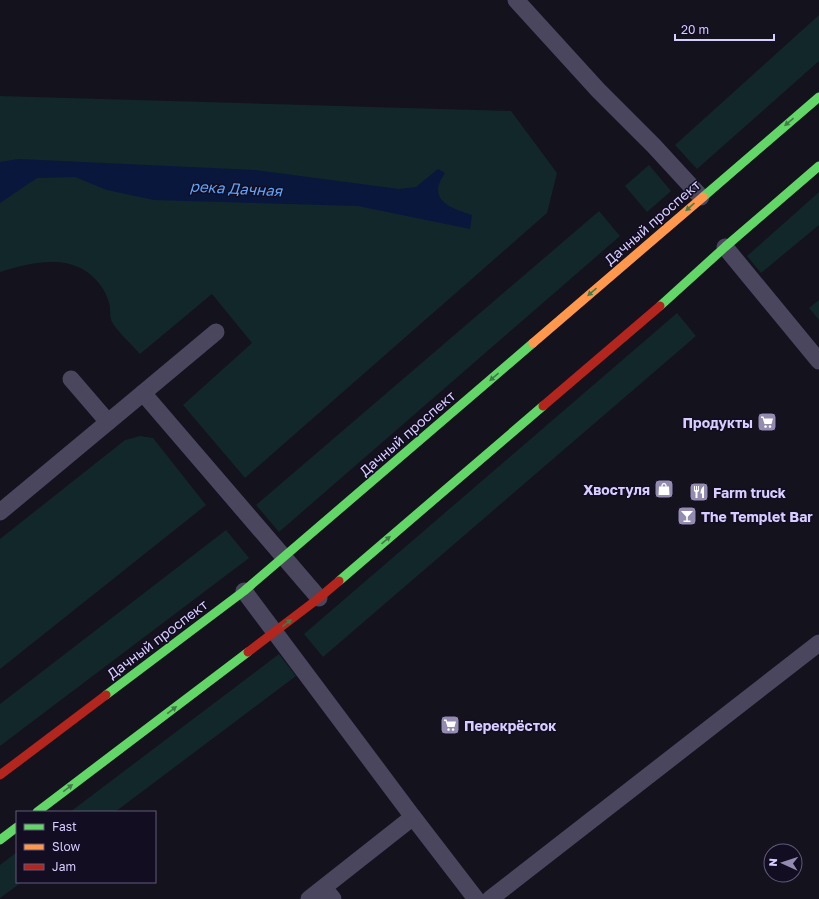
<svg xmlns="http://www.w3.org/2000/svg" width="819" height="899" font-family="'Golos Text',sans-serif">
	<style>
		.green { fill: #11272a }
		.water { fill: #09173c }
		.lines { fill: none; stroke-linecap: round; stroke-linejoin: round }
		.lane { stroke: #49465e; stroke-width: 17 }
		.fast { stroke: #63d668; stroke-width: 9 }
		.slow { stroke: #ff974d; stroke-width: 9 }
		.jam { stroke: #b3261e; stroke-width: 9 }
		.oneway { fill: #3f7c48 }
		.labels { text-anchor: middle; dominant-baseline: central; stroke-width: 3; stroke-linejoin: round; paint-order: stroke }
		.street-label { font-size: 14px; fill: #d7cdff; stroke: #120d21 }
		.poi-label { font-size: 14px; font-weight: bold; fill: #d7cdff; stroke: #120d21; text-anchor: start }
		.water-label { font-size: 15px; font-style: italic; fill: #5ba5ff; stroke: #120d21 }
	</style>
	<rect width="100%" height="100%" fill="#14121d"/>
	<!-- green -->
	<g class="green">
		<path d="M819,15V61L697,169L675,145Z"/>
		<path d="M0,96L511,111L557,173L547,213L245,478L183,405L252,343L212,294L140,354C133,346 117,331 112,322C110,318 110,311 110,307C109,301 106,294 103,289C79,251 36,261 0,272Z"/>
		<path d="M649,165L671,191L647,212L625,186Z"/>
		<path d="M819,192V225L761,273L747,256Z"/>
		<path d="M599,211L620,236L279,532L256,505Z"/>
		<path d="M819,300V320L809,308Z"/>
		<path d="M677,313L696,336L323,657L304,634Z"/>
		<path d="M140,436L153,438L206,505L0,669V539L125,440Z"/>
		<path d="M226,530L249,558L0,746V704Z"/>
		<path d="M279,654L296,676L115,812H70Z"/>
		<path d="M17,852V882H22L0,898V865Z"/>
	</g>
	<!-- water -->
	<path class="water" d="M18,159L255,170L399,189L416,187L438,169L445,173C426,200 450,208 472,215L470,229L358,206L154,200L107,190L75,177L37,178L0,203V162Z"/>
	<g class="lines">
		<!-- lane -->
		<g class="lane">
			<path d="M516,0L598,90L654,146L701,197"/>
			<path d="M725,247L819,361"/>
			<path d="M71,379L108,422"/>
			<path d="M143,393L216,332"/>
			<path d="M0,512L143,393L319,598"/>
			<path d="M244,591L413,817L309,899"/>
			<path d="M413,817L476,899"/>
			<path d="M324,888L333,899"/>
			<path d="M490,899L819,643"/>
		</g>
		<!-- fast -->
		<g class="fast">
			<path d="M703,197L819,97"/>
			<path d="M660,306L725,247L819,166"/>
			<path d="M339,581L543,406"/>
			<path d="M106,695L244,591L533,343"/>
			<path d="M37,812L248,652"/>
			<path d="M0,840L17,827"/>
		</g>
		<!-- slow -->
		<path class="slow" d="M533,343L703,197"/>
		<!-- jam -->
		<g class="jam">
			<path d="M543,406L660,306"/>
			<path d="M248,652L319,598L339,581"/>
			<path d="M0,775L106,695"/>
		</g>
	</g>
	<!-- one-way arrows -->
	<defs><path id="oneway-solid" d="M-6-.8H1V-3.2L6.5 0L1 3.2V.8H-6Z"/></defs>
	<g class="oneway">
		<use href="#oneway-solid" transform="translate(789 122) rotate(140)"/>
		<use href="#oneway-solid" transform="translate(690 207) rotate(138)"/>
		<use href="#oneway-solid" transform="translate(592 292) rotate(139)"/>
		<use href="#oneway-solid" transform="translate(494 377) rotate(139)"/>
		<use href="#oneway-solid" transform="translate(386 540) rotate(-41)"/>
		<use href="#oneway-solid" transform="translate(287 623) rotate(-38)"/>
		<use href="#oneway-solid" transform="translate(172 710) rotate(-37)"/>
		<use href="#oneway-solid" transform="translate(68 788) rotate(-37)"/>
	</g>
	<!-- icons -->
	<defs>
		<symbol id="supermarket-square" viewBox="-11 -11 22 22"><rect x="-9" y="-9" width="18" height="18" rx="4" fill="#938cb0" stroke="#120d21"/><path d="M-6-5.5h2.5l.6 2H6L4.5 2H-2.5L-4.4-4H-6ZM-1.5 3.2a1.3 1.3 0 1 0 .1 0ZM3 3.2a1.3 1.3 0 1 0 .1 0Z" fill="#fff"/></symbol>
		<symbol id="shop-square" viewBox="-11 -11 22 22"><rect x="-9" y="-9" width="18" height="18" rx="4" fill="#938cb0" stroke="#120d21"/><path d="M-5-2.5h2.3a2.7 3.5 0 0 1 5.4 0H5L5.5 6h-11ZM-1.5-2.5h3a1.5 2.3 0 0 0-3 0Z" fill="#fff"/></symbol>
		<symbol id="restaurant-square" viewBox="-11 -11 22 22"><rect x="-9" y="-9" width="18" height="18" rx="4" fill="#938cb0" stroke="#120d21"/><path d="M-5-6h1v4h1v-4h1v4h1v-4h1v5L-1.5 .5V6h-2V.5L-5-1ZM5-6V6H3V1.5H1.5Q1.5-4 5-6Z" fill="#fff"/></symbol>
		<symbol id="bar-square" viewBox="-11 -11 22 22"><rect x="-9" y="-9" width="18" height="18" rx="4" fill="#938cb0" stroke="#120d21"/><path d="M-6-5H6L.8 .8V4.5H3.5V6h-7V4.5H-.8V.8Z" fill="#fff"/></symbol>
	</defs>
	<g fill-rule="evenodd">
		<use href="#supermarket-square" x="756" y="411" width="22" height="22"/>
		<use href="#shop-square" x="653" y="478" width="22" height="22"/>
		<use href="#restaurant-square" x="688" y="481" width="22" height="22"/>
		<use href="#bar-square" x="676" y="505" width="22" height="22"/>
		<use href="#supermarket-square" x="439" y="714" width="22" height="22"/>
	</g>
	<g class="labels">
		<!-- street labels -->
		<g class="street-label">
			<text transform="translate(652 222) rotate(-41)">Дачный проспект</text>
			<text transform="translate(407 433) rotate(-41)">Дачный проспект</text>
			<text transform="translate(157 639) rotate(-37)">Дачный проспект</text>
		</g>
		<!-- poi labels -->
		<g class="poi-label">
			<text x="753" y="422" text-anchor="end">Продукты</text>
			<text x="650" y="489" text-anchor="end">Хвостуля</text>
			<text x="713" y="492">Farm truck</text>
			<text x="701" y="516">The Templet Bar</text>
			<text x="464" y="725">Перекрёсток</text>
		</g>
		<!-- water labels -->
		<g class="water-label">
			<text transform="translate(236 188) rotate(3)">река Дачная</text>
		</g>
	</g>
	<!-- legend -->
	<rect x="16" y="811" width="140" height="72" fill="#120d21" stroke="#615a7a"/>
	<rect x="24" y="824" width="20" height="6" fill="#63d668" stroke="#615a7a"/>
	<text x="52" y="831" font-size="12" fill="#d7cdff">Fast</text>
	<rect x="24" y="844" width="20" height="6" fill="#ff974d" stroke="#615a7a"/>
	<text x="52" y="851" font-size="12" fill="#d7cdff">Slow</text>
	<rect x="24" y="864" width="20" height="6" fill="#b3261e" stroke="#615a7a"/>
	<text x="52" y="871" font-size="12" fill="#d7cdff">Jam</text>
	<!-- north arrow -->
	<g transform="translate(783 863) rotate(273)"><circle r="19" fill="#120d21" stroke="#615a7a"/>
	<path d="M0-3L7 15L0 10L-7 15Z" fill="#938cb0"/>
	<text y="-6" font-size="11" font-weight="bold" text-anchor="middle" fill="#d7cdff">N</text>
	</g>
	<!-- scale -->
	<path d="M675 34v6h99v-6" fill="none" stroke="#d7cdff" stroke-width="2"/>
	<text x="681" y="34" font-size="12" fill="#d7cdff" stroke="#120d21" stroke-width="3" paint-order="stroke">20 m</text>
</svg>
